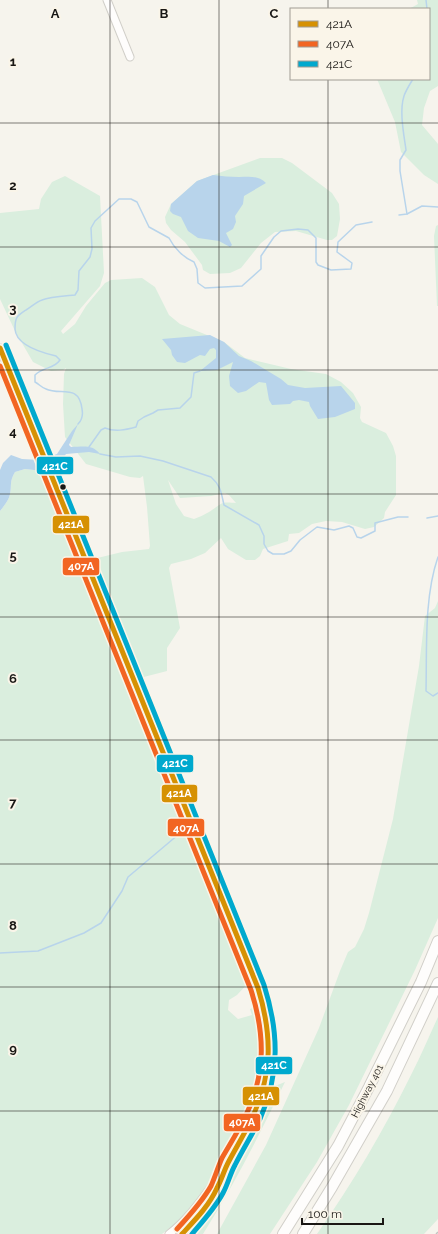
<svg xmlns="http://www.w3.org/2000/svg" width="438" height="1234" font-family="Raleway,sans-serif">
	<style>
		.green { fill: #daeede; fill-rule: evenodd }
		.water { fill: #b8d4eb }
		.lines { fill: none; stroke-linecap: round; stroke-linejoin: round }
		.stream { stroke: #b8d4eb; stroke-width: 1.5 }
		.secondary-casing { stroke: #d1cfc9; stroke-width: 9 }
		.highway-casing { stroke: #d1cfc9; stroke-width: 12 }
		.secondary { stroke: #fefdfc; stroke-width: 7 }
		.highway { stroke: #fefdfc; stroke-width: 10 }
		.rail { stroke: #c2c2c0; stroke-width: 1.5; stroke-dasharray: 6 3; stroke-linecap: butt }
		.bus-1-casing { stroke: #faf5e9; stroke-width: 8 }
		.bus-2-casing { stroke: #faf5e9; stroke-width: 8 }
		.bus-3-casing { stroke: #faf5e9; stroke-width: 8 }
		.bus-1 { stroke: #d69103; stroke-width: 5 }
		.bus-2 { stroke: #f26522; stroke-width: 5 }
		.bus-3 { stroke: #00a9ce; stroke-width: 5 }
		.grid { fill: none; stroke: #191714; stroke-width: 1; stroke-opacity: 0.55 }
		.bus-dot { fill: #191714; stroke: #faf5e9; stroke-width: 1.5 }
		.labels { text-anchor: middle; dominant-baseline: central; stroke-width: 4; stroke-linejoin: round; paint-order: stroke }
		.street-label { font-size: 10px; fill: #191714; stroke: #faf5e9 }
		.grid-label { font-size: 13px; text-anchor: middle; font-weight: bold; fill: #191714; stroke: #faf5e9; stroke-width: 4; stroke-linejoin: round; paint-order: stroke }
		.line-badge { stroke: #faf5e9; stroke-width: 1.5 }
		.badge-label { font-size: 11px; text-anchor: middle; font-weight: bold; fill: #fff }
	</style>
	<rect width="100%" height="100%" fill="#f6f4ed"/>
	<!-- green -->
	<g class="green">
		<path d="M417,0H438V86L430,91L424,108L422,125L438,144V184L424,175L401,152L395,122L377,79H429V9H409L418,4Z"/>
		<path d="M260,158H282L292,163L332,193L339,204L340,219L337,236L332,240H327L296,231L275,232L261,243L241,268L230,273L210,274L203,270L202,265L185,242L171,230L166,223L165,217L171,204L197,181Z"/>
		<path d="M65,176L100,196L104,273L100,286L61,331L63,334L75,324L86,306L105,283L111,280L142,278L155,287L169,315L180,324L224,342L245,358L291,369L326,374L341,382L353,393L361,407L360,418L362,422L386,433L393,446L396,456V495L385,512L384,518L374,527L365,529L342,522L326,521L312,524L299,533L289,534L288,541L263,549L260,556L255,560H246L228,549L221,538L205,553L191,559L171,564L169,568L180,628L167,648V671L136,679L251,980L237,995L229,1000L228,1010L238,1019L252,1015L250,1009L260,1005C266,1029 267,1053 262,1078C256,1108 239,1134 223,1160C213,1177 204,1193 192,1208C183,1219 172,1226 162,1234H0V511C4,506 9,500 10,494C12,485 9,482 15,472L25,469L43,471L54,483L85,561L122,552L149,549L150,546L147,507L143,476L140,478L130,477L86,464L65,437L63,404L64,374L66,368L63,370L51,371L33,362L15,331L0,299V213L39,209L41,199L52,182ZM168,480L180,498L211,496L225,493L229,495L236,503C219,501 222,504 209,512C204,515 199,517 194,519L184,516L176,504Z"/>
		<path d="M438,225V306H437L434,236L436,226Z"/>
		<path d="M438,601V918L415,970L349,1105L317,1162L270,1234H217L266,1145L319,1028L340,971L348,952L355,947L364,929L369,913L393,819L419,666L425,616L435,608Z"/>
		<path d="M438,1017V1219L424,1234H317C352,1184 384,1130 411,1075C421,1056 429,1036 438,1017Z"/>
		<path d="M285,1082C260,1134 234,1185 203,1234H188C211,1209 224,1185 239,1155C250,1133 261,1111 270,1088Z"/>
	</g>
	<!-- water -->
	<g class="water">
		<path d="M213,175C222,176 230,177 239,177C249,177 258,175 266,183L244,196L243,204L235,216L236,222L233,229L226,233L232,245L230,247L219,241L198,238L188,231L181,217L173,214L170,211L171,204L197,181Z"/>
		<path d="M210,335L224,342L239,356L251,361L281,379L288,385L305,388L341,386L355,403V409L335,417L318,419L310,406L309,402L299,400L293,401L290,404L272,405L269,400L266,383L259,382L246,391L238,393L230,386L229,376L233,362L217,370L200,371L216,358V350L214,348L210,349L205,356L200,355L185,363L177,362L172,355L171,350L162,339Z"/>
		<path d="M78,424L69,445L71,447C83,447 92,444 100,454L89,452L66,454L56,467L49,470L43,471L25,469L15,472C9,482 12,485 10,494C9,500 4,506 0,511V470L3,463L11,455L22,459L40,460L57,454L72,431Z"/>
	</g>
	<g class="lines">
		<!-- stream -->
		<g class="stream">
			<path d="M426,0L427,9"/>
			<path d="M407,214L400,171V160L406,150C404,135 399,111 404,96C406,90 410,84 413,79"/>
			<path d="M399,215L407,214L422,206L438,207"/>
			<path d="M78,424C82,420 83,414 82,409C79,383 60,396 46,389C42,388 39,384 35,382V375C44,366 53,370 60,360L56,356C43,353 16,346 15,329C15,317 17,316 26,310C31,307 36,302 42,300C50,297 66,296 75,295L78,290L79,271L90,257L92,249L91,228L95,221L119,199H131L137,202L149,227L169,238C174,248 184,258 194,262L197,269L198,283L205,288L242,286L261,269V256L274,237L281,231L298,229L308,230L316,238V262L318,265L331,270L351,269L352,263L337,252L338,242L356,225L372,222"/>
			<path d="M89,447L101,430L105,428C115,432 125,430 136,427L138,421L144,417L153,413L158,410L180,408L191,397L194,373L200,371"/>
			<path d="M100,454L116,457L140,456L163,461L211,477C221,486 221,492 224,505L259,525L264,536V544L268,551L273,554H284L291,551L300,540L317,527L334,530L349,526L353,528L357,537L361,538L375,531V523L398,517H408"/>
			<path d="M427,518L438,516"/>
			<path d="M438,557C424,597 427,649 426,691L433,696L438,693"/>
			<path d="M0,953L38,951L84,933L101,923L122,891L128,877L179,834"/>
		</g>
		<defs>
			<g id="secondary">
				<path d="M107,0L130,57"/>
				<path d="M0,348C88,561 171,775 258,988C272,1030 274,1068 256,1110C248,1129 236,1147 226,1166C222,1173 221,1181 217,1189C208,1206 195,1220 182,1234"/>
				<path d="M169,1234C190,1218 204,1196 220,1175"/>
			</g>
			<g id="highway">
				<path d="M283,1234L338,1146L369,1087L421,982L438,941"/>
				<path d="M303,1234L332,1187L387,1091L438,983"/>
			</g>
		</defs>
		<!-- secondary casing -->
		<use href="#secondary" class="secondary-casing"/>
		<!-- highway casing -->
		<use href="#highway" class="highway-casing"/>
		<!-- secondary -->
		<use href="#secondary" class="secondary"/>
		<!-- highway -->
		<use href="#highway" class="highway"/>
		<!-- rail -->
		<path class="rail" d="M436,1234L438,1232"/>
		<defs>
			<path id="bus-1" d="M0,348L258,988C272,1034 273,1074 252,1118C245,1133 237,1146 229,1161C224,1170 222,1179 217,1188C209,1206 195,1220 182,1234"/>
			<path id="bus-2" d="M0,366L251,990C265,1034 266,1073 246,1115C239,1130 230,1144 222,1158C218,1167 215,1177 211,1186C202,1202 189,1216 177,1229"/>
			<path id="bus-3" d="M6,345L264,985C279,1032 280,1074 260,1119C252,1135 243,1149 235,1165C230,1174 228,1184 223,1193C215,1208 203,1221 192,1234"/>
		</defs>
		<!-- bus-1 casing -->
		<use href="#bus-1" class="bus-1-casing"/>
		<!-- bus-2 casing -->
		<use href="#bus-2" class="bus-2-casing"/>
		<!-- bus-3 casing -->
		<use href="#bus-3" class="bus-3-casing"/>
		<!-- bus-1 -->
		<use href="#bus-1" class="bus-1"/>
		<!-- bus-2 -->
		<use href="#bus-2" class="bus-2"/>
		<!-- bus-3 -->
		<use href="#bus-3" class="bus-3"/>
	</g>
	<!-- grid -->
	<path class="grid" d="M110,0V1234M219,0V1234M328,0V9M328,79V1234M0,123H438M0,247H438M0,370H438M0,494H438M0,617H438M0,740H438M0,864H438M0,987H438M0,1111H438"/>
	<!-- markers -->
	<circle class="bus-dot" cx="63" cy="487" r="3.5"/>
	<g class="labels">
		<!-- street labels -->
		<g class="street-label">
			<text transform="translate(367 1091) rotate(-63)">Highway 401</text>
		</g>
	</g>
	<g class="grid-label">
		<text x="55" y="18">A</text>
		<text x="164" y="18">B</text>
		<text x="274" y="18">C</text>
		<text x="13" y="66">1</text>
		<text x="13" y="190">2</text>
		<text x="13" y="313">3</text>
		<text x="13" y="436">4</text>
		<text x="13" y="560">5</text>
		<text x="13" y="683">6</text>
		<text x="13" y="807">7</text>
		<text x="13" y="930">8</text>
		<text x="13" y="1053">9</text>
	</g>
	<g class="line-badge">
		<rect x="36" y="456" width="38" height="19" rx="4" fill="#00a9ce"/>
		<rect x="52" y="515" width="38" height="19" rx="4" fill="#d69103"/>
		<rect x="62" y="557" width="38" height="19" rx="4" fill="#f26522"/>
		<rect x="156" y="754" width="38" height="19" rx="4" fill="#00a9ce"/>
		<rect x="161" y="784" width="37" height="19" rx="4" fill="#d69103"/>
		<rect x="167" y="818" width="38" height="19" rx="4" fill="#f26522"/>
		<rect x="255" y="1056" width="38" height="19" rx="4" fill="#00a9ce"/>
		<rect x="242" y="1086" width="38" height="20" rx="4" fill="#d69103"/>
		<rect x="223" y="1113" width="38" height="19" rx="4" fill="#f26522"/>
	</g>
	<g class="badge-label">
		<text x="55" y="470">421C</text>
		<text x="71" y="528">421A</text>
		<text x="81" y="570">407A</text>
		<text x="175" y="767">421C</text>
		<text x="179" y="797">421A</text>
		<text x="186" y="832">407A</text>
		<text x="274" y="1069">421C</text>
		<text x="261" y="1100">421A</text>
		<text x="242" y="1126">407A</text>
	</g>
	<!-- legend -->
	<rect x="290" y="8" width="140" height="72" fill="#faf5e9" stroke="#a09c94"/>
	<rect x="298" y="21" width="20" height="6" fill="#d69103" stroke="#a09c94"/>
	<text x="326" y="28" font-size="12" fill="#191714">421A</text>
	<rect x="298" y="41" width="20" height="6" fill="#f26522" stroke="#a09c94"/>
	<text x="326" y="48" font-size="12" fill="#191714">407A</text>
	<rect x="298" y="61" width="20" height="6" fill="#00a9ce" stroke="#a09c94"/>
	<text x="326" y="68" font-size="12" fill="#191714">421C</text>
	<!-- scale -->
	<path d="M302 1218v6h81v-6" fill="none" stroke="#191714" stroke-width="2"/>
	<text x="308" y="1218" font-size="12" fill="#191714" stroke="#faf5e9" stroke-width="3" paint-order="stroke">100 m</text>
</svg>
